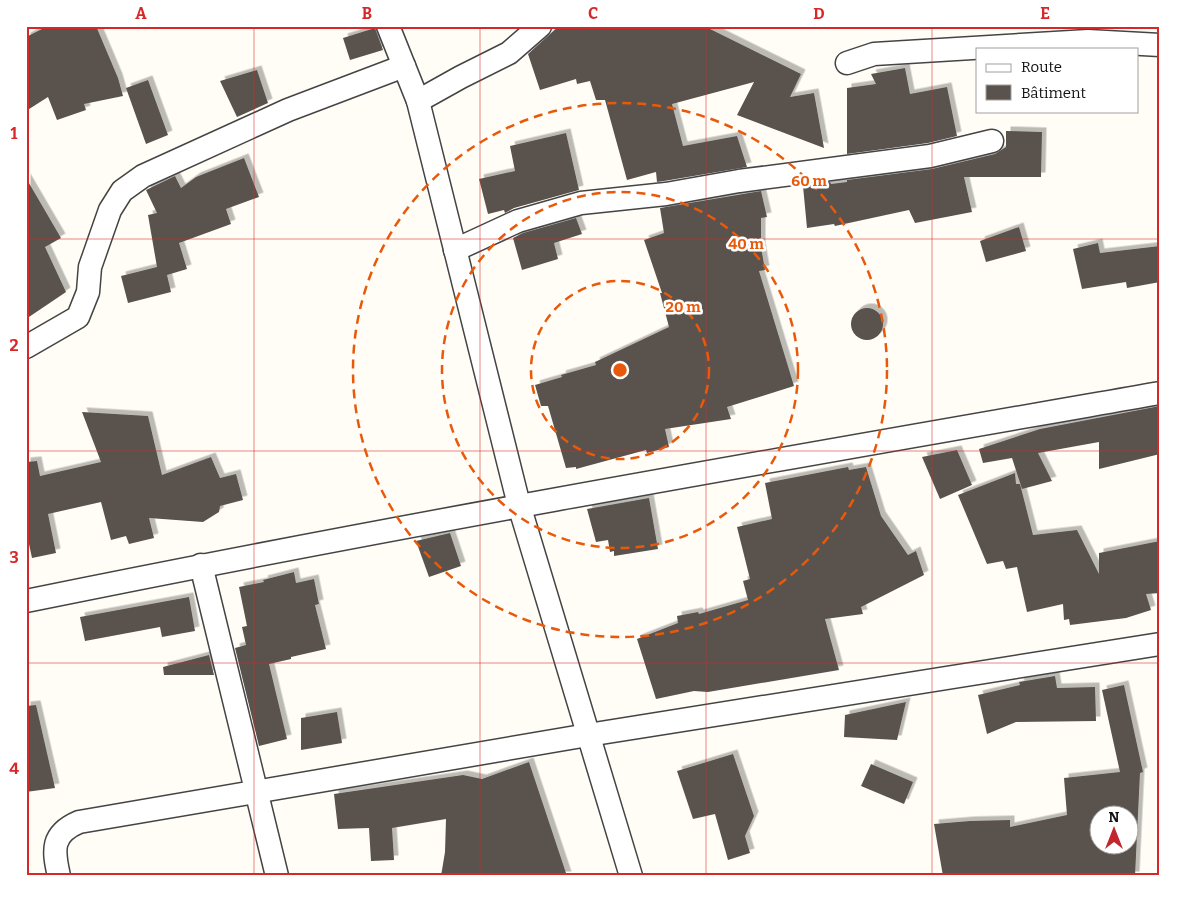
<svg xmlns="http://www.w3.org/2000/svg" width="1186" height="902" font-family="Bitter,serif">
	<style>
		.building { fill: #5a524d; fill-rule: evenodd; filter: url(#shadow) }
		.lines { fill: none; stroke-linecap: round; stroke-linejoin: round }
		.street-casing { stroke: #444; stroke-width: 25 }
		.street { stroke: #fff; stroke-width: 22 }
		.grid { fill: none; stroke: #d62828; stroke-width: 1; stroke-opacity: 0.55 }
		.ring { fill: none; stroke: #e8590c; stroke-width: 2.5; stroke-dasharray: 9 6 }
		.centre { fill: #e8590c; stroke: #fff; stroke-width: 2.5 }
		.ring-label { font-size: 15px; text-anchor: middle; font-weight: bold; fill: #e8590c; stroke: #fff; stroke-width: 5; stroke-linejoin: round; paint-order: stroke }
		.neatline { fill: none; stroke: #d62828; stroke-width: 2 }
		.grid-label { font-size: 16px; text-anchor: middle; font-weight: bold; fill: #d62828 }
	</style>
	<defs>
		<filter id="shadow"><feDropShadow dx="4.5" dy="-4.5" stdDeviation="0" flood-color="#0004"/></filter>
	</defs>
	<rect width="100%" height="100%" fill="#fffdf5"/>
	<!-- building -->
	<g class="building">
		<path d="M48,26H96L118,78L123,96L84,104L86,110L57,120L48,97L26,111V37Z"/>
		<path d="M559,26H704L801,74L790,97L814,93L824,148L737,115L754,82L672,104L683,146L737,136L747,167L664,181L657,182L656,172L627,180L605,100H596L590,81L577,84L576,79L540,90L528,54Z"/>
		<path d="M375,28L383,50L350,60L343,38Z"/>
		<path d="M905,68L910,94L947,87L957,136L928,143L847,154V88L876,84L871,74Z"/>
		<path d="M257,70L268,103L237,117L220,81Z"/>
		<path d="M148,80L168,135L146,144L126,88Z"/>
		<path d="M1006,131L1042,132L1041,177H964L972,212L915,223L909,210L835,226L834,224L807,228L803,186L830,182L831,184L847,182V180L932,169L995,154L1006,147Z"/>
		<path d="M566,133L579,190L514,208L505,213L504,210L488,214L479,179L515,171L510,146Z"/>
		<path d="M244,158L259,197L226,209L231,224L179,243L187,269L167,275L171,292L128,303L121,276L157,267L148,215L157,213L146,190L175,176L181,188L196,177Z"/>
		<path d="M26,178L61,238L45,247L66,292L26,319Z"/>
		<path d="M761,191L767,217L761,218V247L765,270L759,271L794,386L727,407L731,419L665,429L669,447L647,453L646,450L576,469V467L566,468L548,406H541L535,385L562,377L561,375L596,365L595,362L669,327L660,293H662L644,240L664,233L660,208Z"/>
		<path d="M576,218L582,234L554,243L558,259L522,270L513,238L523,233Z"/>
		<path d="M1019,227L1026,251L986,262L980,241Z"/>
		<path d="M1098,243L1100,253L1160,246V282L1127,288L1126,282L1082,289L1073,249Z"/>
		<circle cx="867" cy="324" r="16"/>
		<path d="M1160,406V454L1099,469V442L1038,453L1052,481L1022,489L1012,458L983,463L979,449L1040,429Z"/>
		<path d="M82,412L148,416L162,475L211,457L220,478L236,474L243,500L220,506L219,512L203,522L149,518L154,538L129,544L126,536L111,540L101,502L48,514L56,553L32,558L26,530V462L37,461L40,476L101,462Z"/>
		<path d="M957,450L972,485L940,499L922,457Z"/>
		<path d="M848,467L849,470L866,467L881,516L908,555L916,551L924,575L861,607L863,614L825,619L839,670L708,692L694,691L656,699L637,639L678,623L677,616L698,612L699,614L748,600L743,581L750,579L737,527L772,519L765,483Z"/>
		<path d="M1015,473L1016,484H1020L1033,535L1077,530L1099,574V553L1160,541V593L1146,594L1151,610L1126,618L1070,625L1069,619L1064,620L1063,604L1027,612L1017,567L1006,569L1003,561L987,564L958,495Z"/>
		<path d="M649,498L658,549L614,556V551L610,552L608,540L596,542L587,509Z"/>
		<path d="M450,533L461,566L429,577L416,541Z"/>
		<path d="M294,572L296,583L314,579L319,604L315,605L326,649L291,657V659L269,664L287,739L259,746L235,648L246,645L242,627L247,626L239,587L264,582L263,580Z"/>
		<path d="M189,597L195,631L162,637L160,627L85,641L80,617Z"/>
		<path d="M209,655L214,675H164L163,667Z"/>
		<path d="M1055,676L1057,688L1095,687L1096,721L1016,722L987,734L978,695L1020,685L1019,682Z"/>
		<path d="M1124,685L1143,772L1140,773L1135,876H943L934,824L970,821L1010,820V827L1067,815L1064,778L1120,772L1102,690ZM1098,814H1128V844H1098Z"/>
		<path d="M906,702L897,740L844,737L845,715Z"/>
		<path d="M36,705L55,788L26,792V706Z"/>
		<path d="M337,712L342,743L301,750V718Z"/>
		<path d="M733,754L754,816L745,836L750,853L728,860L715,814L693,819L677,771Z"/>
		<path d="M529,762L567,876H441L445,852L446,819L392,828L394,860L371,861L369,828L338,829L334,794L463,775L482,779Z"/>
		<path d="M871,764L913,782L904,804L861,786Z"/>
	</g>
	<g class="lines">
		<defs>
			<g id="street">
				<path d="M388,26L418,101L519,505L631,876"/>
				<path d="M847,63L874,54L1088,41L1160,45"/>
				<path d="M418,101L461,77L509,53L540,26"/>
				<path d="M455,250L518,221L581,203L666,194L739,181L930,156L992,141"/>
				<path d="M26,347L78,317L88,292L90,267L110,210L122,191L143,176L288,110L404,66"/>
				<path d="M201,565L277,876"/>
				<path d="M26,601C403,524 781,459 1160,393"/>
				<path d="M59,876C53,850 51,834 79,822L588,735L1160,644"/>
			</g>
		</defs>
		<!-- street casing -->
		<use href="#street" class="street-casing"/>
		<!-- street -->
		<use href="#street" class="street"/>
	</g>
	<!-- grid -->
	<path class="grid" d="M254,26V876M480,26V876M706,26V876M932,26V876M26,239H1160M26,451H1160M26,663H1160"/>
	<!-- distance rings -->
	<g class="ring">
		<circle cx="620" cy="370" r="89"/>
		<circle cx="620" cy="370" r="178"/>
		<circle cx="620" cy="370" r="267"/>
	</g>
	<circle cx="620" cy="370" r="8" class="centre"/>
	<g class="ring-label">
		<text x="809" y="186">60 m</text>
		<text x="746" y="249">40 m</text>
		<text x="683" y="312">20 m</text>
	</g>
	<!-- border -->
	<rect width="1186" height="902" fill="none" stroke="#ffffff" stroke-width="55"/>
	<!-- legend -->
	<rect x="976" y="48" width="162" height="65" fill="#ffffff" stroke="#a0a0a0"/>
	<rect x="986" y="64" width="25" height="8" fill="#ffffff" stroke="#a0a0a0"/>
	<text x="1021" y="72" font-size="15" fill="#111111">Route</text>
	<rect x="986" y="85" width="25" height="15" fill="#5a524d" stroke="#a0a0a0"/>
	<text x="1021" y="98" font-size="15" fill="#111111">Bâtiment</text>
	<!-- north arrow -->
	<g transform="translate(1114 830)"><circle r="24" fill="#ffffff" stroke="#a0a0a0"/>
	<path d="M0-4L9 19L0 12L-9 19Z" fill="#c4262e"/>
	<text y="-8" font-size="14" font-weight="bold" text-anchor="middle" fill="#111111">N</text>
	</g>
	<rect x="28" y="28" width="1130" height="846" class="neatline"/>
	<g class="grid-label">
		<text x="141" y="19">A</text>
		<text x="367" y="19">B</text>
		<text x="593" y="19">C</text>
		<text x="819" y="19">D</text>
		<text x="1045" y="19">E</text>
		<text x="14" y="139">1</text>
		<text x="14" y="351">2</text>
		<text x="14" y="563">3</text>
		<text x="14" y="774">4</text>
	</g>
</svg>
